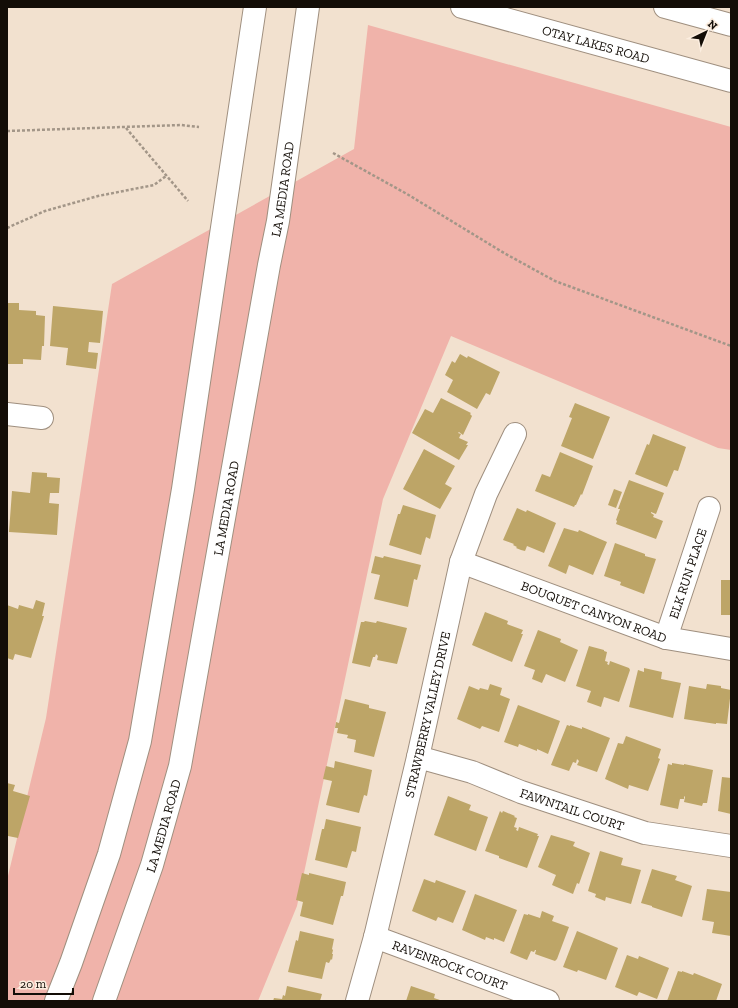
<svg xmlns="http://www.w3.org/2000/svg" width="738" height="1008" font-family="'Zilla Slab',serif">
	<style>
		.green { fill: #f0b3aa }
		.building { fill: #bda567 }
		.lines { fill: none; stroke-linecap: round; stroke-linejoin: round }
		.minor-casing { stroke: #9f8f7f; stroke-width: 24 }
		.major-casing { stroke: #9f8f7f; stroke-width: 24 }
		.path { stroke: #a39688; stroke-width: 2.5; stroke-dasharray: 3 2; stroke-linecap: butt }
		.minor { stroke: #fff; stroke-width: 22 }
		.major { stroke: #fff; stroke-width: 22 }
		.labels { text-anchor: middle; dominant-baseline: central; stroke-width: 3; stroke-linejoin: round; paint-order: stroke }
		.street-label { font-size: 13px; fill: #130d07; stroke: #fceee0 }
	</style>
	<rect width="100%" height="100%" fill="#f2e1cf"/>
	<!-- green -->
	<path class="green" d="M368,25L731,127V450L718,448L451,336L383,499L297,906L258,1001H7V880L46,718L112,284L354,149Z"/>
	<!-- building -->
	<g class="building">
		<path d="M7,303H19V310L36,311V315L45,316L44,346H42L41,360L23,359V364H7Z"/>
		<path d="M53,306L103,311L100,343L89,342L88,352L98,353L96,369L66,365L68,348L50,346Z"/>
		<path d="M460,354L467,358L468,356L500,372L490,395L486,393L477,409L447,392L453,380L445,375L452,361L455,363Z"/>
		<path d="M441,398L471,413L470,414L472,416L463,435L459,432L458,433L461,434L459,438L468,442L466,445H468L459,460L412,433L425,409L433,413Z"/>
		<path d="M575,403L610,417L593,459L561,446L572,418L569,417Z"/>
		<path d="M653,434L686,447L678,471L674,470L667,487L635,474L647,444L649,445Z"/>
		<path d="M424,449L455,466L445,484L452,488L440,509L403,489Z"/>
		<path d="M560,452L593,466L582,495L581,494L576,505H575L574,507L535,491L542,474L550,477Z"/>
		<path d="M32,472L47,473V477L60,478L59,493H50L49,503L59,504L57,535L9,532L12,491L30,493Z"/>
		<path d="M629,480L664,493L656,514L651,512V513L654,515L653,517L663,521L656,539L616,524L617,521L616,520L620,509H618Z"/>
		<path d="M614,489L622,492L616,508L608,505Z"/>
		<path d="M403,505L436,515L430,539L426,537L421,555L389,545L398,514H400Z"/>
		<path d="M517,508L526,512L527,510L556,523L544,553L527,546L525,551L521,550L516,548L517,547L513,545L514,544L503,540Z"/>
		<path d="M564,528L578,532L579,530L607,542L593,575L569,565L566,574L548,566Z"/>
		<path d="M615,543L645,554V556L656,559L644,594L620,585L621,582L604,576Z"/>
		<path d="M375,556L383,558L384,556L421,565L417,580L414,579L408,607L374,599L380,575L371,573Z"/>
		<rect x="721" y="580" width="10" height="35"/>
		<path d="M36,600L45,603L42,616H44L31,658L15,654L13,660L7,658V605L18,609L19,605L33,609Z"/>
		<path d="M485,612L508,621L507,624L523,630L521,634H523L512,662L472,645Z"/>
		<path d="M365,621L376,623L377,621L407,628L397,664L377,660L378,656L376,654L375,657H373L370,667L352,663L361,622H364Z"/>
		<path d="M538,630L561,639L560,642L578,650L565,682L546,674L542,683L532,679L535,670L524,666Z"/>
		<path d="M589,646L604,650V651L607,652L605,661L608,662L607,664L609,665L610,661L629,668L630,670L619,702L604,697L601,707L587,702L591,691L576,686Z"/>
		<path d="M644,668L662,672L661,679L681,683L673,718L629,707L638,670L644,672Z"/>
		<path d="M490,684L502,688L500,695L510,699L499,732L482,726L480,729L457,719L469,686L479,690L480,688L488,690Z"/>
		<path d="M707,684L721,686V688L731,690L727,724L716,723V724L684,719L689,686L706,689Z"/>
		<path d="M345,699L369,705V708L386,712L374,757L354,752L356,740L347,738L348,735L337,733L338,728H335L336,722L339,723Z"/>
		<path d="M518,705L560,721L548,754L537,749V751L519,744L518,747L504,742Z"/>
		<path d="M567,725L570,726V725L582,729V727L610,738L597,772L577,765L579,761L577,759L576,763L573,762L569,771L551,765Z"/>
		<path d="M626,736L661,749L658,758L660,759L648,791L629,785L628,789L605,779L618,743L623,744Z"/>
		<path d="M335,761L372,770L367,796L364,795L359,813L326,805L332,781L323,779L326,766L334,768Z"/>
		<path d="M672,763L684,765V764L713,770L707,803H703L702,806L684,802L685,797L684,796V799H680L678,809L660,805L668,764L672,765Z"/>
		<path d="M722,777L731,778V814L718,811Z"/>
		<path d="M7,783L15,785L13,791L30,796L18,838L8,836L7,839Z"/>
		<path d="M448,796L471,805L469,810L488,817L476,851L434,835Z"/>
		<path d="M500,811L502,813L503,811L515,816L514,817L517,818L514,827L517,828L516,830L518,831L519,827L538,834L537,836H539L527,868L499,858V856L485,851Z"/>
		<path d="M326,819L361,827L356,852L352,851L347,868L315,860L322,829H324Z"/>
		<path d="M551,835L575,842L573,846L590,853L579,884L577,883L573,894L552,885L556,875L538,867Z"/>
		<path d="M600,851L623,858L621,865L641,870L631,904L606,897L605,901L595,897L596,894L588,891Z"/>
		<path d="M652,869L677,876L675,880L692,886L682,917L652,907V906L641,903Z"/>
		<path d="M302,873L309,875V873L346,882L343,896H341L333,925L300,916L303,902L296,900Z"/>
		<path d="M424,879L435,883L436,880L466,891L453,923L438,917L436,921L412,911Z"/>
		<path d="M707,889L731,892V936L712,933L714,922L702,920Z"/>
		<path d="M475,894L517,910L504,942L494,938V940L486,937L485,940L462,930Z"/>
		<path d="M542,911L554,916L552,921L569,927L557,959L555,961L535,954L536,950H535L534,952L531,951L527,960L510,953L524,914L528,915V914L540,918Z"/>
		<path d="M300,931L334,939L332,949L333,950L332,954H333L332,960L331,959L329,963L326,962L322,979L288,972L296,940L298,941Z"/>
		<path d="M577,931L618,948L606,980L578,970L577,972L563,967Z"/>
		<path d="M627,955L638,959L639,956L669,968L657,999L639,992L637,996L615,987Z"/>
		<path d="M678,971L682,972V971L693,975L694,973L722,984L716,1001H667Z"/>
		<path d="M287,986L322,994L320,1001H273L274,998L282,999L283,995L285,996Z"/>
		<path d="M411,986L435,994L434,998L443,1001H406Z"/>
	</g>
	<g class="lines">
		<defs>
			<g id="minor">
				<path d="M7,414L42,418"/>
				<path id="s1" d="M461,562L666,638L731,649"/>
				<path id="s2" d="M666,638L709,508"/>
				<path id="s3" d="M418,757L472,772L521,792L645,833L731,846"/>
				<path id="s4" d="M375,937L548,1001"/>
				<path id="s5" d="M357,1001L375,937L418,757L461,562L486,494L515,434"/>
			</g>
			<g id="major">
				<path id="s6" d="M462,7L731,81"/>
				<path d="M665,7L731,25"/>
				<path d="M56,1001L71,963L109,854L140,741L183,489L255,7"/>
				<path id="s7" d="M104,1001L152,865L180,766L269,265L278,221L308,7"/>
			</g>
		</defs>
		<!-- minor casing -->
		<use href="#minor" class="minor-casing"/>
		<!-- major casing -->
		<use href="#major" class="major-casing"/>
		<!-- path -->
		<g class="path">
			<path d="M126,128L188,201"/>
			<path d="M7,131L181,125L199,127"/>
			<path d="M333,153L407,194L504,253L555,281L731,346"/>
			<path d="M7,228L45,211L98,196L154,185L166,176"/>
		</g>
		<!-- minor -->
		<use href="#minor" class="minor"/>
		<!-- major -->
		<use href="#major" class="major"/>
	</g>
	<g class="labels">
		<!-- street labels -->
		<g class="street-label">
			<text stroke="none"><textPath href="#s6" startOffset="139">OTAY LAKES ROAD</textPath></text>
			<text stroke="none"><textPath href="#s7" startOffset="833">LA MEDIA ROAD</textPath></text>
			<text stroke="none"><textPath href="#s7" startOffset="509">LA MEDIA ROAD</textPath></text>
			<text stroke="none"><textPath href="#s2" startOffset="68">ELK RUN PLACE</textPath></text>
			<text stroke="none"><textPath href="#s1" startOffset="142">BOUQUET CANYON ROAD</textPath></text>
			<text stroke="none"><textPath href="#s5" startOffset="295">STRAWBERRY VALLEY DRIVE</textPath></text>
			<text stroke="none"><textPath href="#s3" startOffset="163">FAWNTAIL COURT</textPath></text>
			<text stroke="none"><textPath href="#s7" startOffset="185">LA MEDIA ROAD</textPath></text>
			<text stroke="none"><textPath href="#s4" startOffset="80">RAVENROCK COURT</textPath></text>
		</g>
	</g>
	<!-- border -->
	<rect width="738" height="1008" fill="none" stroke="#130d07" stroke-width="16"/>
	<!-- north arrow -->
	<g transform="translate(706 32) rotate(43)" stroke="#fceee0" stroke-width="3" paint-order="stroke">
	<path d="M0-3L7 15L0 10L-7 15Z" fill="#130d07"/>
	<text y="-6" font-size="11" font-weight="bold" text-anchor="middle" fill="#130d07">N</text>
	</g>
	<!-- scale -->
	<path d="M14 988v6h59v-6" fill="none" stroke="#130d07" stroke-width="2"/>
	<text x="20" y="988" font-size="12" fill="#130d07" stroke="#fceee0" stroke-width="3" paint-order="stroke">20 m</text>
</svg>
